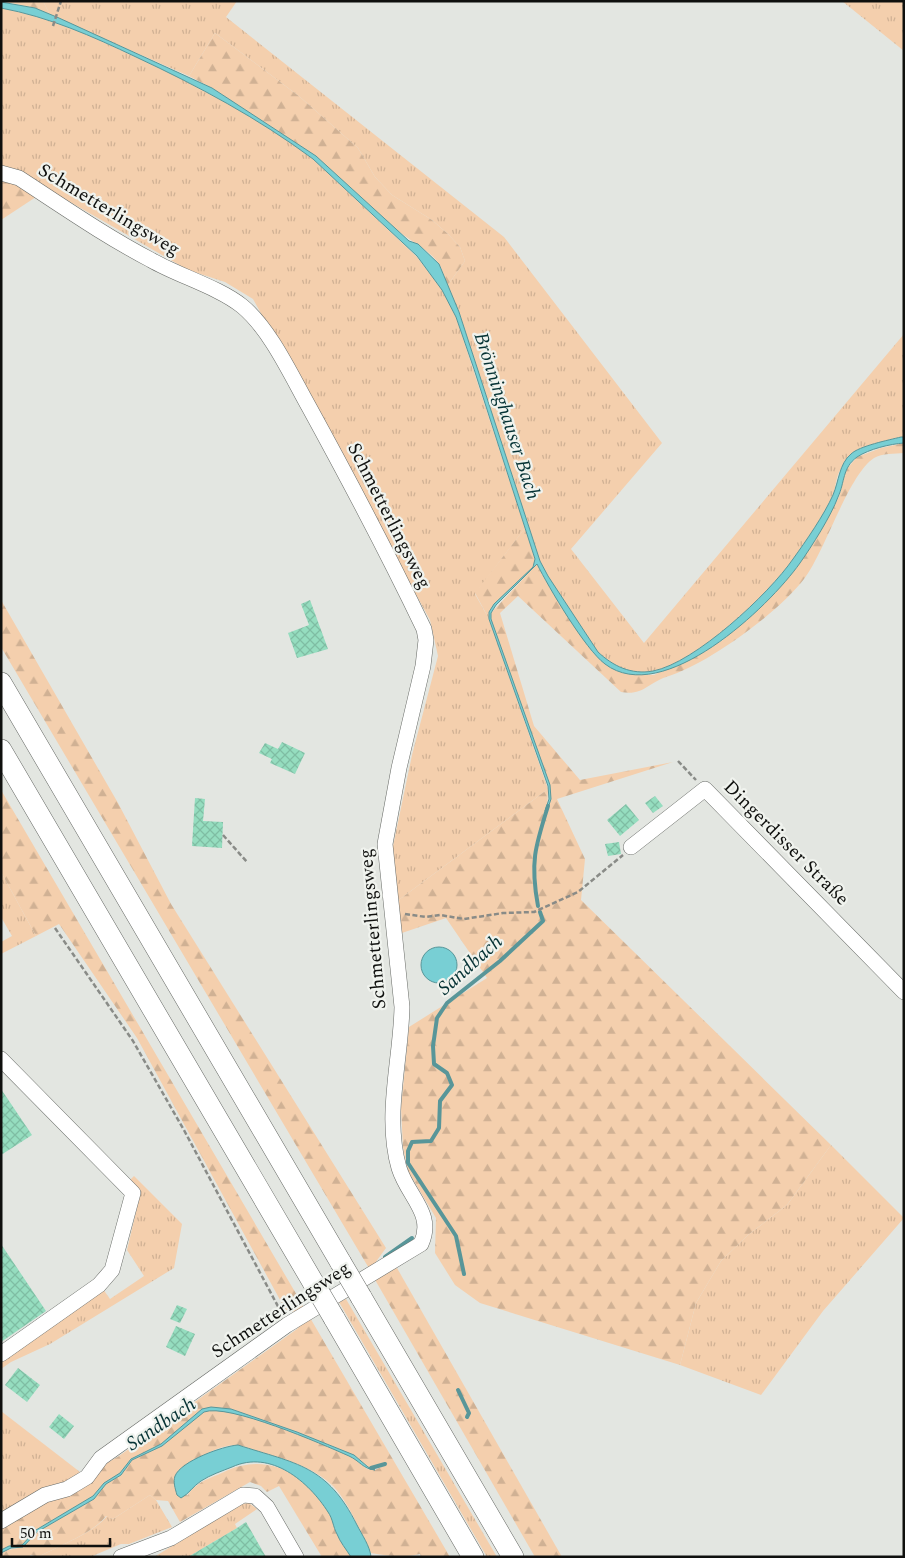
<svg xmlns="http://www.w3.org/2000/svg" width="905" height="1558" font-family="Spectral,serif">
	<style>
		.grass { fill: url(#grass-tufts) }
		.forest { fill: url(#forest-firs) }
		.water { fill: #78cfd4; stroke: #589699 }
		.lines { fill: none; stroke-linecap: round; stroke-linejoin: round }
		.stream { stroke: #589699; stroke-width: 4 }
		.building { fill: url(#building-cross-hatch) }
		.minor-casing { stroke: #676a66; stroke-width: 16 }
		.highway-casing { stroke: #676a66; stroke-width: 22 }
		.path { stroke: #898b87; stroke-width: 2.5; stroke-dasharray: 5 2.5; stroke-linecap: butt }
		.minor { stroke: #fff; stroke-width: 15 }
		.highway { stroke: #fff; stroke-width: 21 }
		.highway-bridge-casing { stroke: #676a66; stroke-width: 22; stroke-linecap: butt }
		.highway-bridge { stroke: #fff; stroke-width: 21 }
		.labels { text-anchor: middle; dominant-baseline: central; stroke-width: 4.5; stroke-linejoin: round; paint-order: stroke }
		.street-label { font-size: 19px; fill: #0f100e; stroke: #f0f3ee }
		.water-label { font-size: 20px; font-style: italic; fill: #053234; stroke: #f0f3ee }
	</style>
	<defs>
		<pattern id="grass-tufts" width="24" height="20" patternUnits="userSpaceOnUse" patternTransform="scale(1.25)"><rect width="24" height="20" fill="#f4cfad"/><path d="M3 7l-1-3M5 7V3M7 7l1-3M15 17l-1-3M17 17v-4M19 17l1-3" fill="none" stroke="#d0b194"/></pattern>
		<pattern id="forest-firs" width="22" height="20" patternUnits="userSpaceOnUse" patternTransform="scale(1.25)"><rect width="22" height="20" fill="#f4cfad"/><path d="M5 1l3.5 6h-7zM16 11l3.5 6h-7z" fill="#d0b194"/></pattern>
		<pattern id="building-cross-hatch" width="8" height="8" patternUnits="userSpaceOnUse" patternTransform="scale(1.25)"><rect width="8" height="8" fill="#95ddbf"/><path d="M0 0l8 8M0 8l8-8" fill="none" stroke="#7fbda3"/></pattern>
	</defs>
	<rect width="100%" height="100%" fill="#e3e6e1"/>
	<!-- grass -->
	<g class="grass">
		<path d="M43,1H237L226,17L504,237L662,443L571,549L644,643L904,334V437C887,439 852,456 841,469C836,475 836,487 833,495C824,515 806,541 793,559C769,594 695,663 653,671C631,675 613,666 598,652L548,576L540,561L459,312L447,286L465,261L460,247L448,234L432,220L392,195L375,177L358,148L300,97L215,33L189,76L50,15Z"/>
		<path d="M842,1H904V51Z"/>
		<path d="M1,8C47,17 87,34 129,54C194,83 256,117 313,159L417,257L442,290L456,317L525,528L475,594L489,619L548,789L396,902L392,851L412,755L438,656L430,620L253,299L225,282L188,270L58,195L1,168Z"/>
		<path d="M1,872L36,936L1,954V942L12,936L1,917Z"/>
		<path d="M831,1145L904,1218L823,1311L761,1395L680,1365L696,1303L721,1261L748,1235L787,1205Z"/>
		<path d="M134,1176L182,1224L174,1268L50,1344L11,1362L1,1369V1362L103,1289L110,1299L144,1276L127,1250L141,1191L130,1180Z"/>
		<path d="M346,1299L497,1557H487L339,1302Z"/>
		<path d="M1,1411L80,1472L74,1482L1,1525Z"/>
		<path d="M150,1495L156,1500L172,1527L129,1544H121L90,1557H38C57,1547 95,1532 107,1516L113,1519Z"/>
		<path d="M249,1503L257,1509L235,1524L237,1528L188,1557H154L242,1504Z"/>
	</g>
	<!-- forest -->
	<g class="forest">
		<path d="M1,1H43L50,15L35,8Z"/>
		<path d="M215,33L300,97L358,148L375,177L392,195L432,220L448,234L460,247L465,261L447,286C445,279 443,270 439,264C429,249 409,241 396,229L316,156L212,88L189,76Z"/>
		<path d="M1,176L39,195L1,220Z"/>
		<path d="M904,443V453C895,454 882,453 874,458C848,475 825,552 804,579C778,613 707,665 666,677C648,683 643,696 621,692L518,596L500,613L534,726L580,780L673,762L557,799L585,859L581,900L831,1145L787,1205L748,1235L721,1261L696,1303L680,1365L480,1303L455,1285L435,1253L436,1218L408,1171L403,1147L401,1108L409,1027L487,978L446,918L399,934L396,902L548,789L547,811L551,799L550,785L491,619V613L537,564L544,578L594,654L606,665L622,672L654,675L723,640L800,563L839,497L845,471L857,457L881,448Z"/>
		<path d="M525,528L535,559L533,567L489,612V619L475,593Z"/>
		<path d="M1,600L118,803L171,904L386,1248L370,1270L1,647Z"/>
		<path d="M1,790L305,1309L292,1312L285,1309L137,1038L59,924L36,936L1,872Z"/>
		<path d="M397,1268L562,1557H535L374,1278Z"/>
		<path d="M309,1316L450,1557H421L420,1554C403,1558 388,1556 371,1553C360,1532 350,1504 333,1486C313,1467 289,1461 264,1454C252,1450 240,1444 227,1446C209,1450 194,1461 179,1471L187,1496C197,1481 209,1479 224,1472C268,1451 305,1474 329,1513C333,1519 333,1527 337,1534C340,1542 346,1549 351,1557H322L279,1486L267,1492L261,1486L250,1482L180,1522L168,1501L156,1500L150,1495L113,1519L106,1516C95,1532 57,1547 38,1557L31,1555L28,1557H1L4,1551L23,1547L37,1532L94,1499L106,1484L121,1475L132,1460L162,1446L204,1412L211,1409L231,1411L297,1433L352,1457L367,1469L375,1470L385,1465L368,1467L354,1455L297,1432L231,1409H202L161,1444L131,1459L120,1473L104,1483L93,1496L36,1530L22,1545L9,1546L1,1550V1525L119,1456L297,1329Z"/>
	</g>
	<!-- water -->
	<g class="water">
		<path d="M1,2L35,8L59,18L212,88L316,156L396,229L409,241L418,244L439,264L459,312L540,561L548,576L598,652C613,666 631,675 653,671C695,663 769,594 793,559C806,541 824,515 833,495C839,481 839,464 851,454C859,446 889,440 901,437H904V443C890,444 869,449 857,457C842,468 845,482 838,497C831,516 812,546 800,563C769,607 663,708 605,664C585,649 549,588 537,564L496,605L491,613V619L550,785L551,799L547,811H545L549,799L548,786L489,619V612L494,604L533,567L535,559L474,369L456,317L442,290L417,256L313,159C258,118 198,86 136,57C92,36 49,17 1,8Z"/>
		<circle cx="439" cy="965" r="18"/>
		<path d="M211,1407L231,1409L297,1432L354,1455L368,1467L375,1470C363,1469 360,1461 349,1456C322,1444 228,1403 204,1412L162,1446L132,1460L121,1475L106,1484L94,1499L37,1532L23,1547L11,1548L1,1553V1550L9,1546L22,1545L36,1530L93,1496L104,1483L120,1473L131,1459L161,1444L202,1409Z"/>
		<path d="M238,1445C297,1464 327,1465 357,1525C362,1535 370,1546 371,1557H351C346,1549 340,1542 337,1534C333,1527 333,1519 328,1512C309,1482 271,1449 232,1467C222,1471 210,1475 201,1481C193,1486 189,1494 181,1498L177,1495C175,1488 173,1482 175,1476C181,1461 223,1446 238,1445Z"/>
	</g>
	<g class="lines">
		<!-- stream -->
		<g class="stream">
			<path d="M538,906C530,863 535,847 548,806"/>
			<path d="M385,1257L412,1238"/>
			<path d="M464,1274L456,1236L408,1163V1151L412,1142L431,1141L439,1128L440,1101L452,1085L447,1073L434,1064L433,1046L437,1018L447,1003L500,961L543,921L540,912"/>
			<path d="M458,1390L469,1413L467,1417"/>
			<path d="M371,1468L385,1464"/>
		</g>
	</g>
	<!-- building -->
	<g class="building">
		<path d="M310,600L328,649L297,658L288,633L309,625L301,604Z"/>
		<path d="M282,742L305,753L295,774L270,763L272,759L259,753L265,743L278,749Z"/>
		<path d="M655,796L663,806L653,813L645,803Z"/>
		<path d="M195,798L205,799L203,821L223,822L222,848L192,846Z"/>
		<path d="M626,804L639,820L620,836L607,820Z"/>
		<path d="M619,842L621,854L608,856L605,844Z"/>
		<path d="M1,1089L32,1135L1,1155Z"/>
		<path d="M1,1244L46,1311L1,1342Z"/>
		<path d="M177,1305L187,1309L180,1323L170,1319Z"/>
		<path d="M176,1326L195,1334L185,1356L166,1347Z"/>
		<path d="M18,1368L40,1385L27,1402L5,1385Z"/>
		<path d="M59,1414L74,1426L64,1439L49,1427Z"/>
		<path d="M246,1522L266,1557H188L237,1528Z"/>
	</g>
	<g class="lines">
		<defs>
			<g id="minor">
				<path d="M1,173L19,178C62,206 105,236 151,260C179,276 218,287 242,306C270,329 291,375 309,407C349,480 388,554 424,629L426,640L423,666L399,768L385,844L402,1007C401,1060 384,1116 399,1168C408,1197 435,1214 421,1244L287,1325L101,1458L87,1477L67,1489L45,1495L1,1521"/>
				<path d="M631,847L705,789L904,992"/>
				<path d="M1,1059L133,1193L112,1270L99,1285L1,1354"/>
				<path d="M121,1557L171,1538L243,1495L255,1496L267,1507L296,1557"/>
			</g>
			<g id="highway">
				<path d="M1,683L341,1263"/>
				<path d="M1,750L314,1284"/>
				<path d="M361,1297L513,1557"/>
				<path d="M334,1318L473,1557"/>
			</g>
		</defs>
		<!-- minor casing -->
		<use href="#minor" class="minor-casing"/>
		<!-- highway casing -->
		<use href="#highway" class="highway-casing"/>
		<!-- path -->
		<g class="path">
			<path d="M53,26L61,1"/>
			<path d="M678,761L696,780"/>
			<path d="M223,835L247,862"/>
			<path d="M405,914L426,917L440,915L464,919L503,913L534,912L578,892L623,855"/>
			<path d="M55,928L133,1041L185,1132L281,1312"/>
		</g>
		<!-- minor -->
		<use href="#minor" class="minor"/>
		<!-- highway -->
		<use href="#highway" class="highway"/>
		<defs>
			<g id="highway-bridge">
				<path d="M341,1263L361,1297"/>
				<path d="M314,1284L334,1318"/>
			</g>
		</defs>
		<!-- highway-bridge casing -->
		<use href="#highway-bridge" class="highway-bridge-casing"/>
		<!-- highway-bridge -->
		<use href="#highway-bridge" class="highway-bridge"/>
	</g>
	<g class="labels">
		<!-- street labels -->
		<g class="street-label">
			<text transform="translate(109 210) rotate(31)">Schmetterlingsweg</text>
			<text transform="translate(389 516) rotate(63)">Schmetterlingsweg</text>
			<text transform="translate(786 843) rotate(45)">Dingerdisser Straße</text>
			<text transform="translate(373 929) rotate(-95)">Schmetterlingsweg</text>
			<text transform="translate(281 1310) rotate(-33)">Schmetterlingsweg</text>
		</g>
		<!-- water labels -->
		<g class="water-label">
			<text transform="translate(507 416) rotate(72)">Brönninghauser Bach</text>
			<text transform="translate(470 965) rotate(-42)">Sandbach</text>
			<text transform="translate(161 1424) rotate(-34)">Sandbach</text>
		</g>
	</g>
	<!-- border -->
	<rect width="905" height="1558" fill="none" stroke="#0f100e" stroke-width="5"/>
	<!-- scale -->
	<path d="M12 1538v8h98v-8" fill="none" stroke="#0f100e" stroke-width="2.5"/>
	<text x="20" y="1538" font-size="15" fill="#0f100e" stroke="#f0f3ee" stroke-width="4" paint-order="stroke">50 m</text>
</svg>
